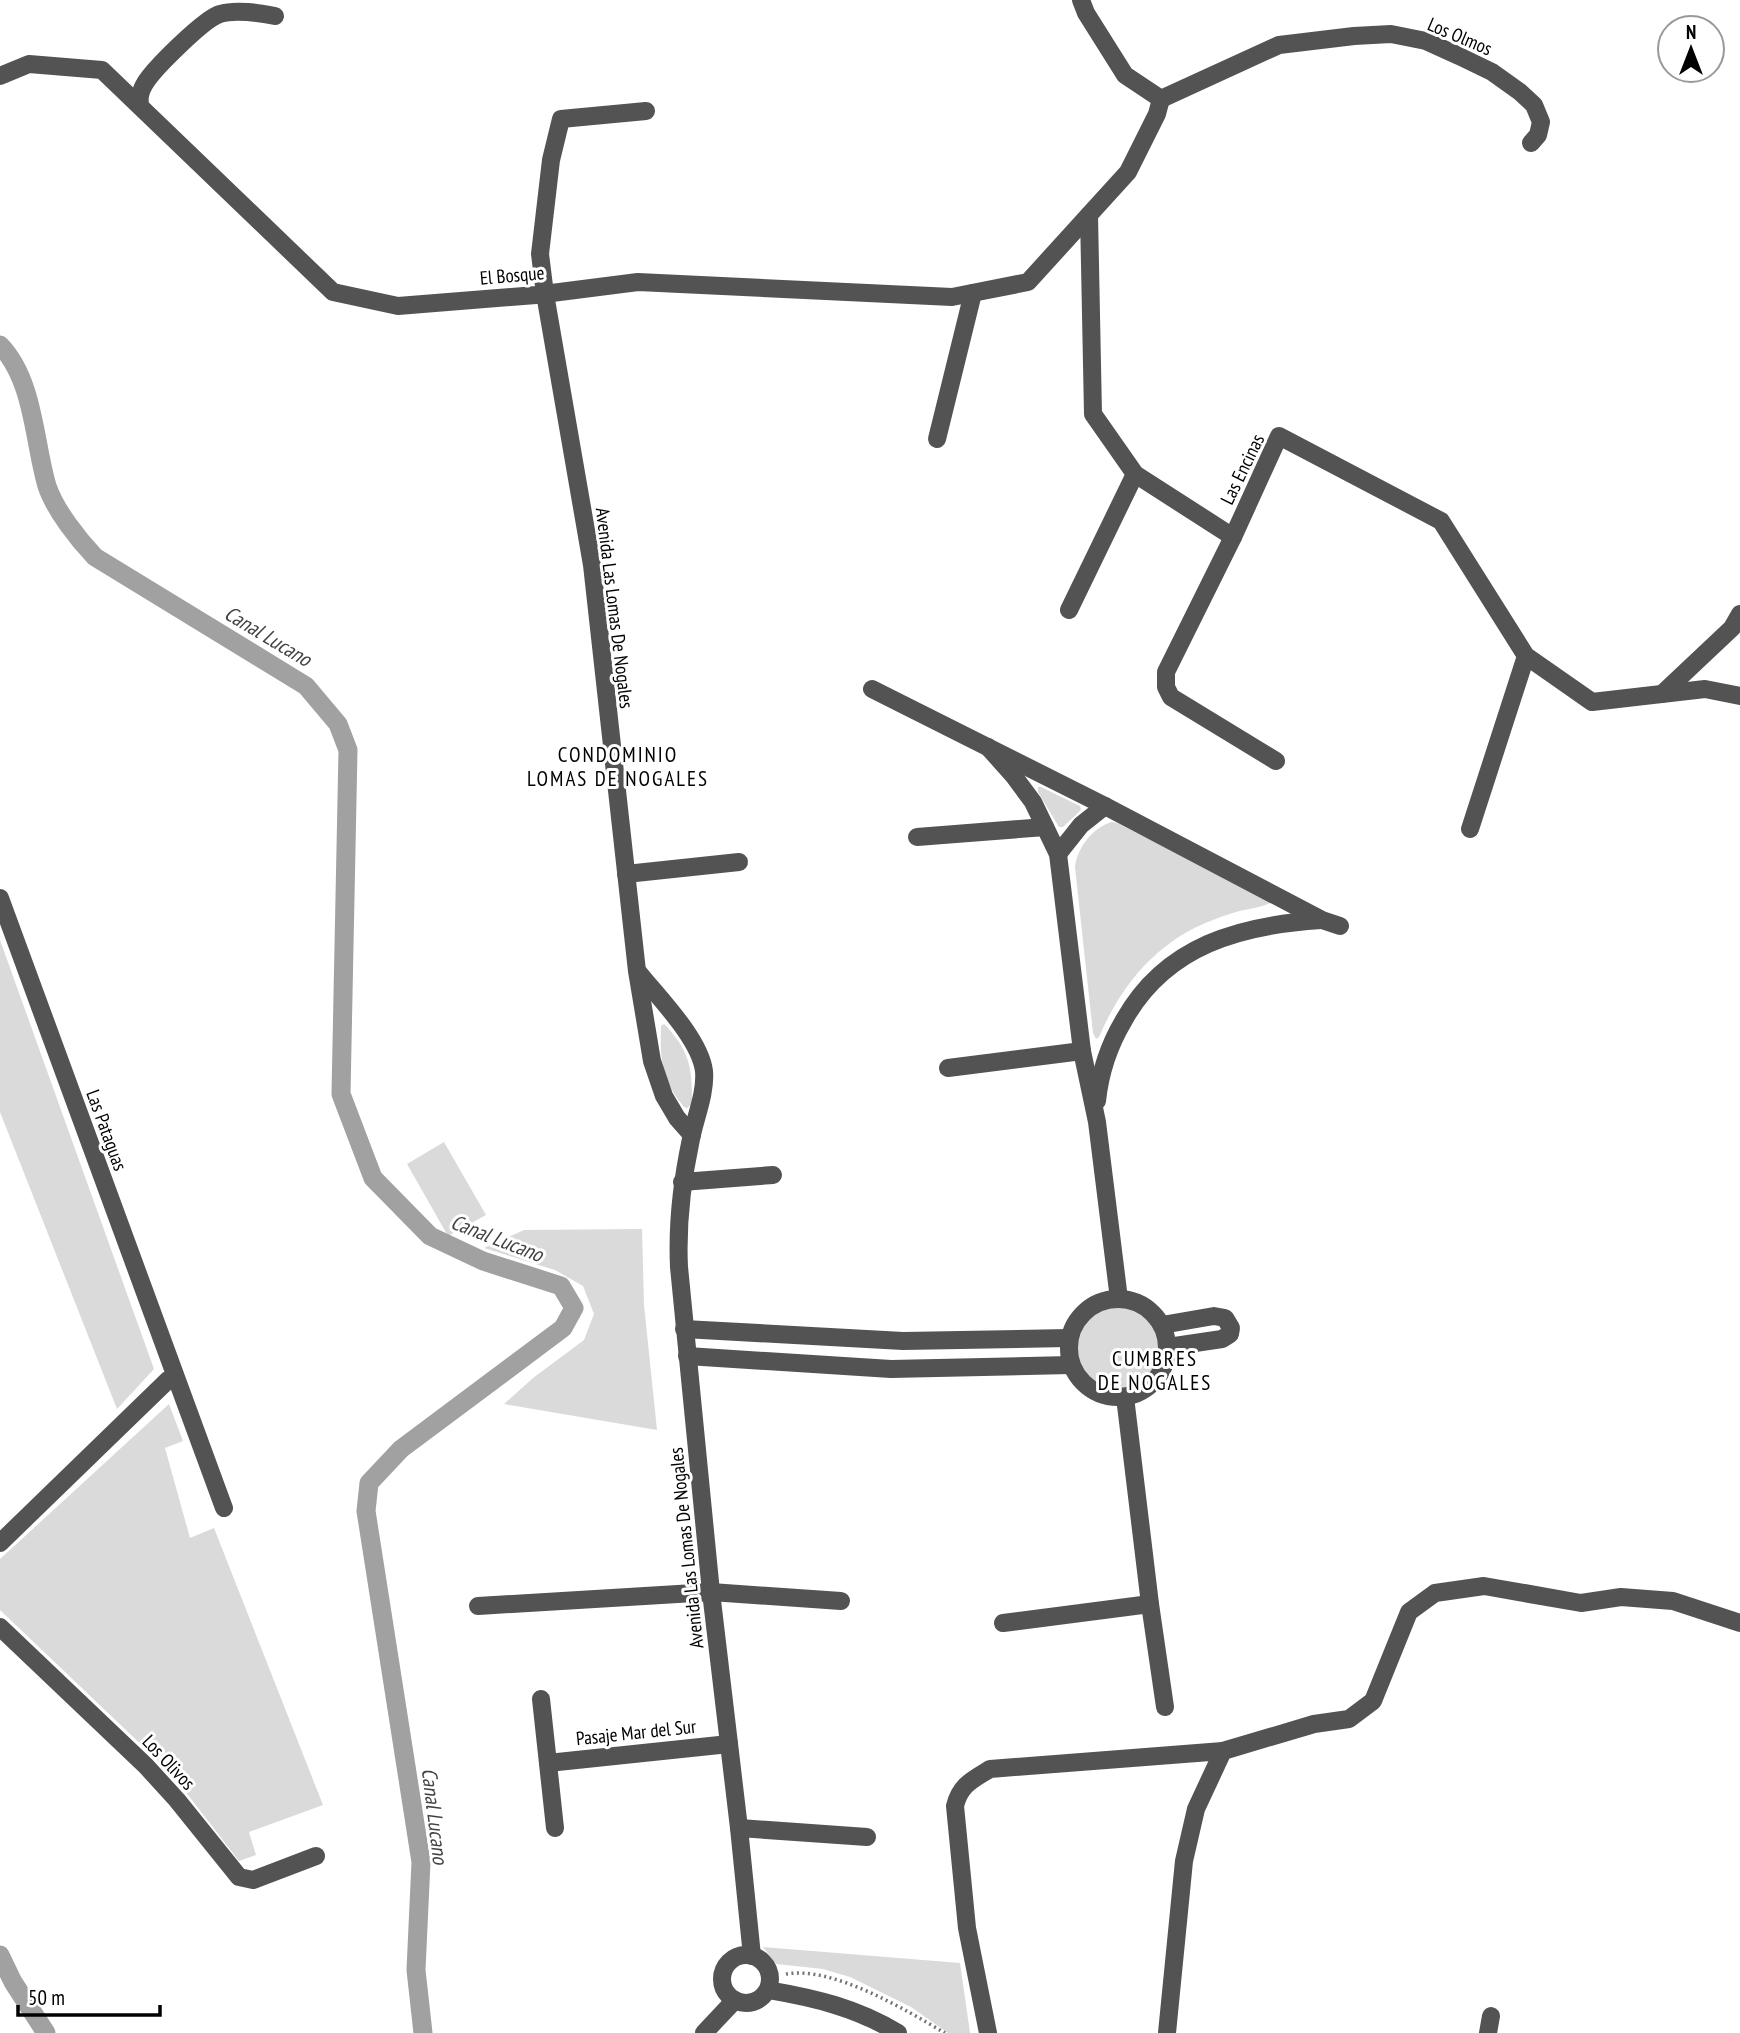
<svg xmlns="http://www.w3.org/2000/svg" width="1740" height="2033" font-family="'PT Sans Narrow',sans-serif">
	<style>
		.green { fill: #dadada }
		.lines { fill: none; stroke-linecap: round; stroke-linejoin: round }
		.canal { stroke: #a1a1a1; stroke-width: 19 }
		.path { stroke: #757575; stroke-width: 3.5; stroke-dasharray: 2 3.5; stroke-linecap: butt }
		.minor { stroke: #535353; stroke-width: 18 }
		.labels { text-anchor: middle; dominant-baseline: central; stroke-width: 6; stroke-linejoin: round; paint-order: stroke }
		.street-label { font-size: 19px; fill: #000; stroke: #fff }
		.water-label { font-size: 21px; font-style: italic; fill: #424242; stroke: #fff }
		.neighbourhood-label { font-size: 21px; letter-spacing: 2px; fill: #000; stroke: #fff }
	</style>
	<rect width="100%" height="100%" fill="#fff"/>
	<!-- green -->
	<g class="green">
		<path d="M1038,787H1041L1080,806L1081,810L1063,827H1059L1038,792Z"/>
		<path d="M1112,822L1117,823L1268,899L1270,903C1264,906 1257,907 1250,909C1237,911 1225,915 1213,920C1158,940 1121,985 1099,1037L1096,1039L1093,1033L1075,867C1077,848 1093,827 1112,822Z"/>
		<path d="M0,940L154,1369L117,1409L0,1112Z"/>
		<path d="M664,1024C670,1029 674,1036 679,1042C692,1062 692,1081 692,1104L687,1108L684,1107C661,1079 660,1060 661,1026Z"/>
		<path d="M444,1142L486,1215L448,1236L407,1164Z"/>
		<path d="M642,1229L644,1305L657,1430L504,1404L533,1378L584,1340L594,1314L583,1286L555,1270L484,1248L524,1230Z"/>
		<circle cx="1118" cy="1348" r="40"/>
		<path d="M169,1404L183,1441L165,1448L190,1538L214,1528L323,1805L249,1832L256,1855L239,1861L171,1773L0,1610V1559Z"/>
		<path d="M763,1947L960,1963L970,2033H948L911,2007L850,1977L823,1969L776,1964Z"/>
	</g>
	<g class="lines">
		<!-- canal -->
		<g class="canal">
			<path d="M0,345C34,380 34,442 47,486C55,510 78,539 95,557L306,686L338,724L348,750L341,1094L373,1178L430,1236L483,1261L561,1286L574,1308L563,1328L401,1449L369,1483L366,1511L421,1862L416,1970L423,2033"/>
			<path d="M0,1955L13,1982L46,2033"/>
		</g>
		<!-- path -->
		<path class="path" d="M786,1974C833,1966 904,2009 945,2033"/>
		<!-- minor -->
		<g class="minor">
			<path d="M0,76L29,64L102,70L333,292L398,306L536,295L638,282L952,297L1028,282L1128,172L1157,114L1161,99L1125,75L1086,13L1081,0"/>
			<path d="M1161,99L1279,45L1354,36L1391,34L1426,41L1459,56L1492,72L1520,92L1534,105L1541,122L1538,135L1531,143"/>
			<path d="M140,106C139,97 140,92 144,85C152,70 205,18 220,14C236,9 259,13 275,16"/>
			<path d="M646,111L561,119L551,160L540,254L545,294L592,565L637,971L652,1061L664,1096L677,1118L692,1135"/>
			<path d="M1089,215L1093,414L1135,474L1233,537L1279,436L1441,521L1526,656L1592,702L1705,689L1740,696"/>
			<path d="M937,439L973,293"/>
			<path d="M1233,537L1166,672V687L1171,697L1276,761"/>
			<path d="M1069,610L1135,474"/>
			<path d="M872,689L1105,806L1322,920L1340,926"/>
			<path d="M1662,694L1732,628L1740,614"/>
			<path d="M988,747L1013,775L1033,802L1058,854L1082,1051L1097,1122L1119,1299"/>
			<path d="M1470,829L1526,656"/>
			<path d="M917,837L1045,827"/>
			<path d="M1058,854L1081,825L1105,806"/>
			<path d="M626,874L739,862"/>
			<path d="M0,898L224,1508"/>
			<path d="M639,973C659,998 700,1039 704,1071C706,1093 695,1118 691,1139C682,1181 677,1224 679,1267L711,1592L739,1828L752,1956"/>
			<path d="M948,1068L1082,1051"/>
			<path d="M1097,1101C1100,1072 1109,1045 1124,1020C1166,945 1241,925 1321,920"/>
			<path d="M682,1182L773,1175"/>
			<circle cx="1118" cy="1348" r="49"/>
			<path d="M1162,1325L1214,1316L1225,1318L1231,1328L1230,1334L1222,1339L1168,1347"/>
			<path d="M684,1329L903,1341L1069,1338"/>
			<path d="M687,1356L891,1369L1071,1365"/>
			<path d="M1125,1397L1150,1604L1165,1707"/>
			<path d="M0,1543L168,1380L175,1376"/>
			<path d="M478,1606L711,1592L841,1601"/>
			<path d="M1003,1623L1150,1604"/>
			<path d="M0,1627L146,1766L177,1800L239,1877L253,1880L316,1856"/>
			<path d="M541,1699L555,1828"/>
			<path d="M548,1763L729,1744"/>
			<path d="M739,1828L867,1837"/>
			<circle cx="746" cy="1979" r="24"/>
			<path d="M768,1990C815,1998 857,2008 898,2033"/>
			<path d="M704,2033L735,2000"/>
			<path d="M988,2033L967,1928L955,1806C960,1785 972,1780 990,1769L1223,1751"/>
			<path d="M1167,2033L1184,1861L1196,1809L1223,1751L1314,1724L1349,1719L1373,1701L1409,1612L1435,1593L1484,1586L1581,1603L1621,1597L1673,1601L1740,1623"/>
			<path d="M1488,2033L1491,2016"/>
		</g>
	</g>
	<g class="labels">
		<!-- street labels -->
		<g class="street-label">
			<text transform="translate(1460 36) rotate(23)">Los Olmos</text>
			<text transform="translate(512 275) rotate(-5)">El Bosque</text>
			<text transform="translate(1242 469) rotate(-64)">Las Encinas</text>
			<text transform="translate(615 608) rotate(83)">Avenida Las Lomas De Nogales</text>
			<text transform="translate(107 1130) rotate(70)">Las Pataguas</text>
			<text transform="translate(686 1548) rotate(-96)">Avenida Las Lomas De Nogales</text>
			<text transform="translate(636 1732) rotate(-6)">Pasaje Mar del Sur</text>
			<text transform="translate(169 1762) rotate(47)">Los Olivos</text>
		</g>
		<!-- water labels -->
		<g class="water-label">
			<text transform="translate(268 636) rotate(31)">Canal Lucano</text>
			<text transform="translate(497 1238) rotate(21)">Canal Lucano</text>
			<text transform="translate(435 1816) rotate(83)">Canal Lucano</text>
		</g>
		<!-- neighbourhood labels -->
		<g class="neighbourhood-label">
			<text x="618" y="754">CONDOMINIO<tspan x="618" dy="24">LOMAS DE NOGALES</tspan></text>
			<text x="1155" y="1358">CUMBRES<tspan x="1155" dy="24">DE NOGALES</tspan></text>
		</g>
	</g>
	<!-- north arrow -->
	<g transform="translate(1691 49)"><circle r="33" fill="#ffffff" stroke="#999999" stroke-width="2"/>
	<path d="M0-5L12 26L0 18L-12 26Z" fill="#000000"/>
	<text y="-10" font-size="19" font-weight="bold" text-anchor="middle" fill="#000000">N</text>
	</g>
	<!-- scale -->
	<path d="M18 2005v10h142v-10" fill="none" stroke="#000000" stroke-width="3.5"/>
	<text x="28" y="2005" font-size="21" fill="#000000" stroke="#ffffff" stroke-width="5" paint-order="stroke">50 m</text>
</svg>
